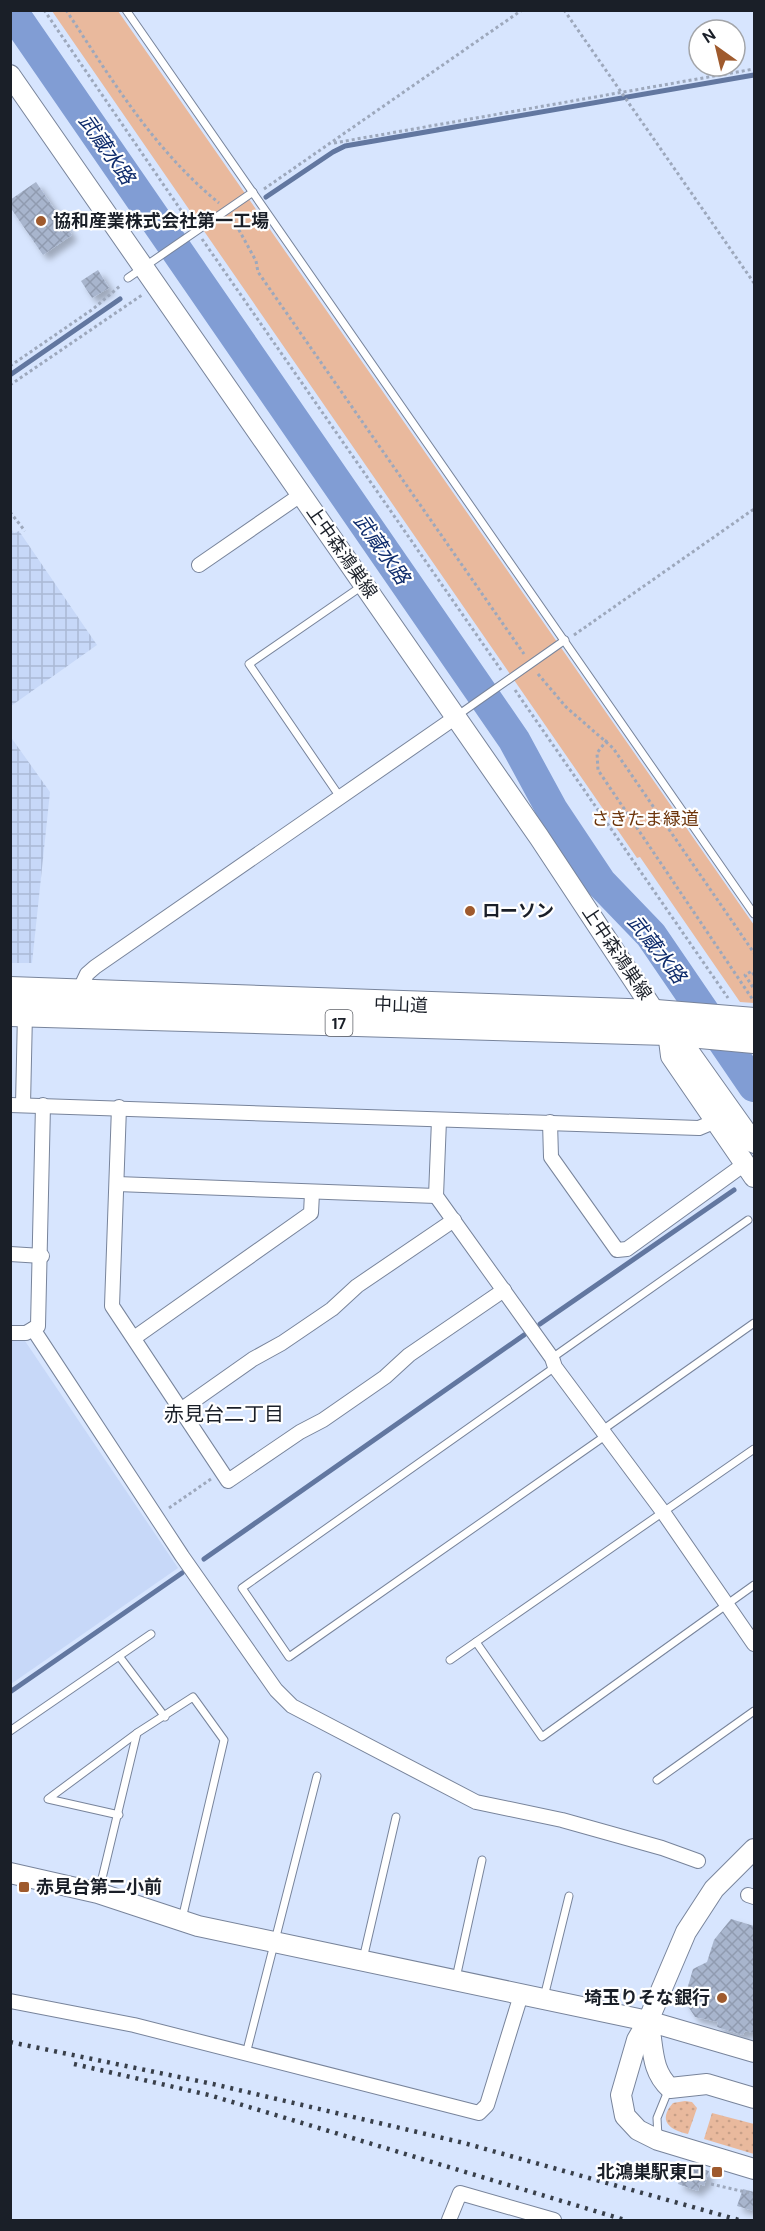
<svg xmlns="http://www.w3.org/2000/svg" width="765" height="2231" font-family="'DM Sans','Noto Sans JP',sans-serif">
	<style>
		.built { fill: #c7d8f8 }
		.industrial { fill: url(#industrial-grid) }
		.grass { fill: url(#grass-dots) }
		.park { fill: #e9b99d }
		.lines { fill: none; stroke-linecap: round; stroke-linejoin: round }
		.stream { stroke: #6277a0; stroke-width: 5 }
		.river { stroke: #819dd4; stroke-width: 32 }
		.building { fill: url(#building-cross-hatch); filter: url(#shadow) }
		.lane-casing { stroke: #78849b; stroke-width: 9 }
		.street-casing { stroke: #78849b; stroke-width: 16 }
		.secondary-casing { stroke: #78849b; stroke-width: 22 }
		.highway-casing { stroke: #78849b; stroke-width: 28 }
		.path { stroke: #9da8bc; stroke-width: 3; stroke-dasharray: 3 3; stroke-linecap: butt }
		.lane { stroke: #fff; stroke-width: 7 }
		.street { stroke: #fff; stroke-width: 14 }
		.secondary { stroke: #fff; stroke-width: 20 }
		.highway { stroke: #fff; stroke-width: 26 }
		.rail { stroke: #383f4a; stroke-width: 4.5; stroke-dasharray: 3 6; stroke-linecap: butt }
		.poi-dot { fill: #9f5a2d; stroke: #fff; stroke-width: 2 }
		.labels { text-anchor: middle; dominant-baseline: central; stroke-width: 4.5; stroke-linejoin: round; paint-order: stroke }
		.shield { fill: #fff; stroke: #5f6268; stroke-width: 1.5 }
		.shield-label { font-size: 16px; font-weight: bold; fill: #1a1f28 }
		.poi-label { font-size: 18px; font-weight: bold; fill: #1a1f28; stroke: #fff; text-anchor: start }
		.street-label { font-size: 18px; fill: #1a1f28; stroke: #fff }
		.park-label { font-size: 18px; fill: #6d350b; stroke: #fff }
		.water-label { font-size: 20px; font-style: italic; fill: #0f2c6c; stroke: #fff }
		.neighbourhood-label { font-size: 20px; fill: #1a1f28; stroke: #fff }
	</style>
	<defs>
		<pattern id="industrial-grid" width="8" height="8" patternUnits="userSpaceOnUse" patternTransform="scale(1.5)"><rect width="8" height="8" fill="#c7d8f8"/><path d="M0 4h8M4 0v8" fill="none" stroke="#aab9d5"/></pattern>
		<pattern id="grass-dots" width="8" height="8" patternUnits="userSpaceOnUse" patternTransform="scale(1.5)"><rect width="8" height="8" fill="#e9b99d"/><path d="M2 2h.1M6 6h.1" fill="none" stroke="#c79f87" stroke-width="1.8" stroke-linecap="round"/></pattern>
		<pattern id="building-cross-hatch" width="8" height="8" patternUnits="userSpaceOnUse" patternTransform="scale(1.5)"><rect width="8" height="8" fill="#a8b5cd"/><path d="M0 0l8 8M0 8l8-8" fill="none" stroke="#909bb0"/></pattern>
		<filter id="shadow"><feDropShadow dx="5.5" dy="5.5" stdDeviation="3" flood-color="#0004"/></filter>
	</defs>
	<rect width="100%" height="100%" fill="#d7e5fe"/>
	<!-- built -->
	<path class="built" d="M11,1341H25L178,1568L11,1684Z"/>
	<!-- industrial -->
	<g class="industrial">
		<path d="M11,528L14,533L19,531L97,645L11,706Z"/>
		<path d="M10,736L50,792L32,963H11Z"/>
	</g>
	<!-- grass -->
	<g class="grass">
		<path d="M685,2101L692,2102L697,2108L688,2134C670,2130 657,2121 673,2103Z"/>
		<path d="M712,2113L754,2124V2154L704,2139Z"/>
	</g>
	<!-- park -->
	<path class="park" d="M52,11H118L754,925V1003L740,1002L640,857L637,858Z"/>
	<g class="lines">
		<!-- stream -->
		<g class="stream">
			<path d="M266,197L333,152L345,146L754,75"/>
			<path d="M10,375L120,299"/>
			<path d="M540,1324L734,1190"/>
			<path d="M204,1559L524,1335"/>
			<path d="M10,1692L182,1573"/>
		</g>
		<!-- river -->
		<path class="river" d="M11,10L514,740L552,810L600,882L651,935L754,1086"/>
	</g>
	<!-- building -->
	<g class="building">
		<path d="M36,182L72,235L43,255L10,207V200Z"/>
		<path d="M98,270L109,288L92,298L81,281Z"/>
		<path d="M731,1919L754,1926V2033L745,2031L743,2035L717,2027L718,2022L695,2017L684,2000L693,1969L707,1962L714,1940Z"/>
		<path d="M684,2163L709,2171L704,2186L700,2184L698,2191L678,2184Z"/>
		<path d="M743,2189L754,2192V2211L737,2206Z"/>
	</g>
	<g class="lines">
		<defs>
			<g id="lane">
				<path d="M126,10L754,914"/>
				<path d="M128,278L253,192"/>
				<path d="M458,715L565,640"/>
				<path d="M340,797L249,664L362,586"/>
				<path d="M552,1358L748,1220"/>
				<path d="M555,1367L242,1588L289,1657L605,1436"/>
				<path d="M601,1431L754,1323"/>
				<path d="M476,1642L542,1737L754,1585"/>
				<path d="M119,1656L165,1717"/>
				<path d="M450,1660L754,1449"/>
				<path d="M10,1731L151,1634"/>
				<path d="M657,1780L754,1711"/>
				<path d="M119,1815L48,1799L137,1733L193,1697L224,1740L182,1919"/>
				<path d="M99,1891L137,1733"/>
				<path d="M363,1959L396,1817"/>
				<path d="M456,1978L482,1860"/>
				<path d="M544,1997L569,1896"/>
				<path d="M246,2054L317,1776"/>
				<path d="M658,2137L657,2118L668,2091"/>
			</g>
			<g id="street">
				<path d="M199,565L302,494"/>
				<path d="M78,993L87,974L95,967L456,717"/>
				<path d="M10,1105L699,1128L723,1118"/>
				<path d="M23,1105L25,1013"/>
				<path d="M119,1107L112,1306L228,1481L300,1432L323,1420L385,1377L409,1355L504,1290"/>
				<path d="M439,1120L436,1196L552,1358L555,1367L663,1512L754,1644"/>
				<path d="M550,1122L551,1157L617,1250L627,1249L746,1163"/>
				<path d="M117,1184L436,1196"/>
				<path d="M10,1254L42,1256"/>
				<path d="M33,1329L182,1556L276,1690L292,1706L476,1802L562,1820L662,1848L698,1861"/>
				<path d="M10,1333H26L38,1326L43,1105"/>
				<path d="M134,1338L311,1213L312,1193"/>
				<path d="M182,1409L253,1359L282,1343L332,1309L357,1286L454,1220"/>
				<path d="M748,1895L754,1897"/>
				<path d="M10,2001L134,2025L479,2113L487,2105L521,1995"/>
				<path d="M449,2220L460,2193L554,2220"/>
			</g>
			<g id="secondary">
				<path d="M10,75L539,837L668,1032L690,1053L754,1143"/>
				<path d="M668,1032L671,1056L754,1177"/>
				<path d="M754,1849L714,1889L686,1932L648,2021L637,2040L621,2095L625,2116L638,2130L658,2140L754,2169"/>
				<path d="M10,1873L98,1893L198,1926L648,2021L754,2052"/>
				<path d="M648,2021C654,2046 650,2070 670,2088L707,2084L754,2098"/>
			</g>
			<g id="highway">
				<path d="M10,990L656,1013L754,1021"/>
				<path d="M10,1013L668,1032L754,1040"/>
			</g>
		</defs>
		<!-- lane casing -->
		<use href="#lane" class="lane-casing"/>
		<!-- street casing -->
		<use href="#street" class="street-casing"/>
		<!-- secondary casing -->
		<use href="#secondary" class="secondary-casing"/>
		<!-- highway casing -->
		<use href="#highway" class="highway-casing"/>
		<!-- path -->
		<g class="path">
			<path d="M44,10L189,222"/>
			<path d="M66,10C112,80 154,150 219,203"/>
			<path d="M564,10L754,283"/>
			<path d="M334,143L754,69"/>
			<path d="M264,189L522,10"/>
			<path d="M233,219L256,261L258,272L524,654"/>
			<path d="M202,239L501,670"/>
			<path d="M10,366L93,309L120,286"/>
			<path d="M10,385L142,295"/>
			<path d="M10,512L25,531"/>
			<path d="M574,635L754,509"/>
			<path d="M538,674L566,707L613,748L754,953"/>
			<path d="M515,690L728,998"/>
			<path d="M607,740L597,753L598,770L753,1000"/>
			<path d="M754,975L752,971L745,975L754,989"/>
			<path d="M169,1508L211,1479"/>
			<path d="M711,2184L754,2194"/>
		</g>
		<!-- lane -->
		<use href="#lane" class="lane"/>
		<!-- street -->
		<use href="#street" class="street"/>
		<!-- secondary -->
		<use href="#secondary" class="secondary"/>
		<!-- highway -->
		<use href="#highway" class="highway"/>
		<!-- rail -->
		<g class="rail">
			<path d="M10,2042L213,2084L464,2143L739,2220"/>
			<path d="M74,2064L209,2095L625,2220"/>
		</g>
	</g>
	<!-- markers -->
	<g class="poi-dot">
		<circle cx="41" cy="221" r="6"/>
		<circle cx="470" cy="911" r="6"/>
		<rect x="18" y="1881" width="12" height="12" rx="3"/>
		<circle cx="722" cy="1998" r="6"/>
		<rect x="711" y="2166" width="12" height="12" rx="3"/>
	</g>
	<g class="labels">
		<!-- shield labels -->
		<rect class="shield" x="325.5" y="1010" width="27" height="26" rx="4.5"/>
		<g class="shield-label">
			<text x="339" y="1023">17</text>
		</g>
		<!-- poi labels -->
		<g class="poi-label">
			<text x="53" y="221">協和産業株式会社第一工場</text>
			<text x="482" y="911">ローソン</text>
			<text x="36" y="1887">赤見台第二小前</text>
			<text x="710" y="1998" text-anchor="end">埼玉りそな銀行</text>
			<text x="705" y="2172" text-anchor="end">北鴻巣駅東口</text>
		</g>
		<!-- street labels -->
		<g class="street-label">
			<text transform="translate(342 552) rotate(55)">上中森鴻巣線</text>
			<text transform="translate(617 953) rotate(56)">上中森鴻巣線</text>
			<text transform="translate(401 1005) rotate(2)">中山道</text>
		</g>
		<!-- park labels -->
		<g class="park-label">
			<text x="645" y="819">さきたま緑道</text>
		</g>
		<!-- water labels -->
		<g class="water-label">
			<text transform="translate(107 149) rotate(55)">武蔵水路</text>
			<text transform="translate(382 549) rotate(55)">武蔵水路</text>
			<text transform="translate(657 949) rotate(52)">武蔵水路</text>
		</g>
		<!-- neighbourhood labels -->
		<g class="neighbourhood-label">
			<text x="224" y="1414">赤見台二丁目</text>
		</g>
	</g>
	<!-- border -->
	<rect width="765" height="2231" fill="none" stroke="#1a1f28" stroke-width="24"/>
	<!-- north arrow -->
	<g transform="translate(717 48) rotate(326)"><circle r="28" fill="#ffffff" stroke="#a3a5a9" stroke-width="1.5"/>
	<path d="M0-4.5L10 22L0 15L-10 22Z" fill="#9f5a2d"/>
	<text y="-9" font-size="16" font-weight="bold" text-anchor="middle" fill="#1a1f28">N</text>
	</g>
</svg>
